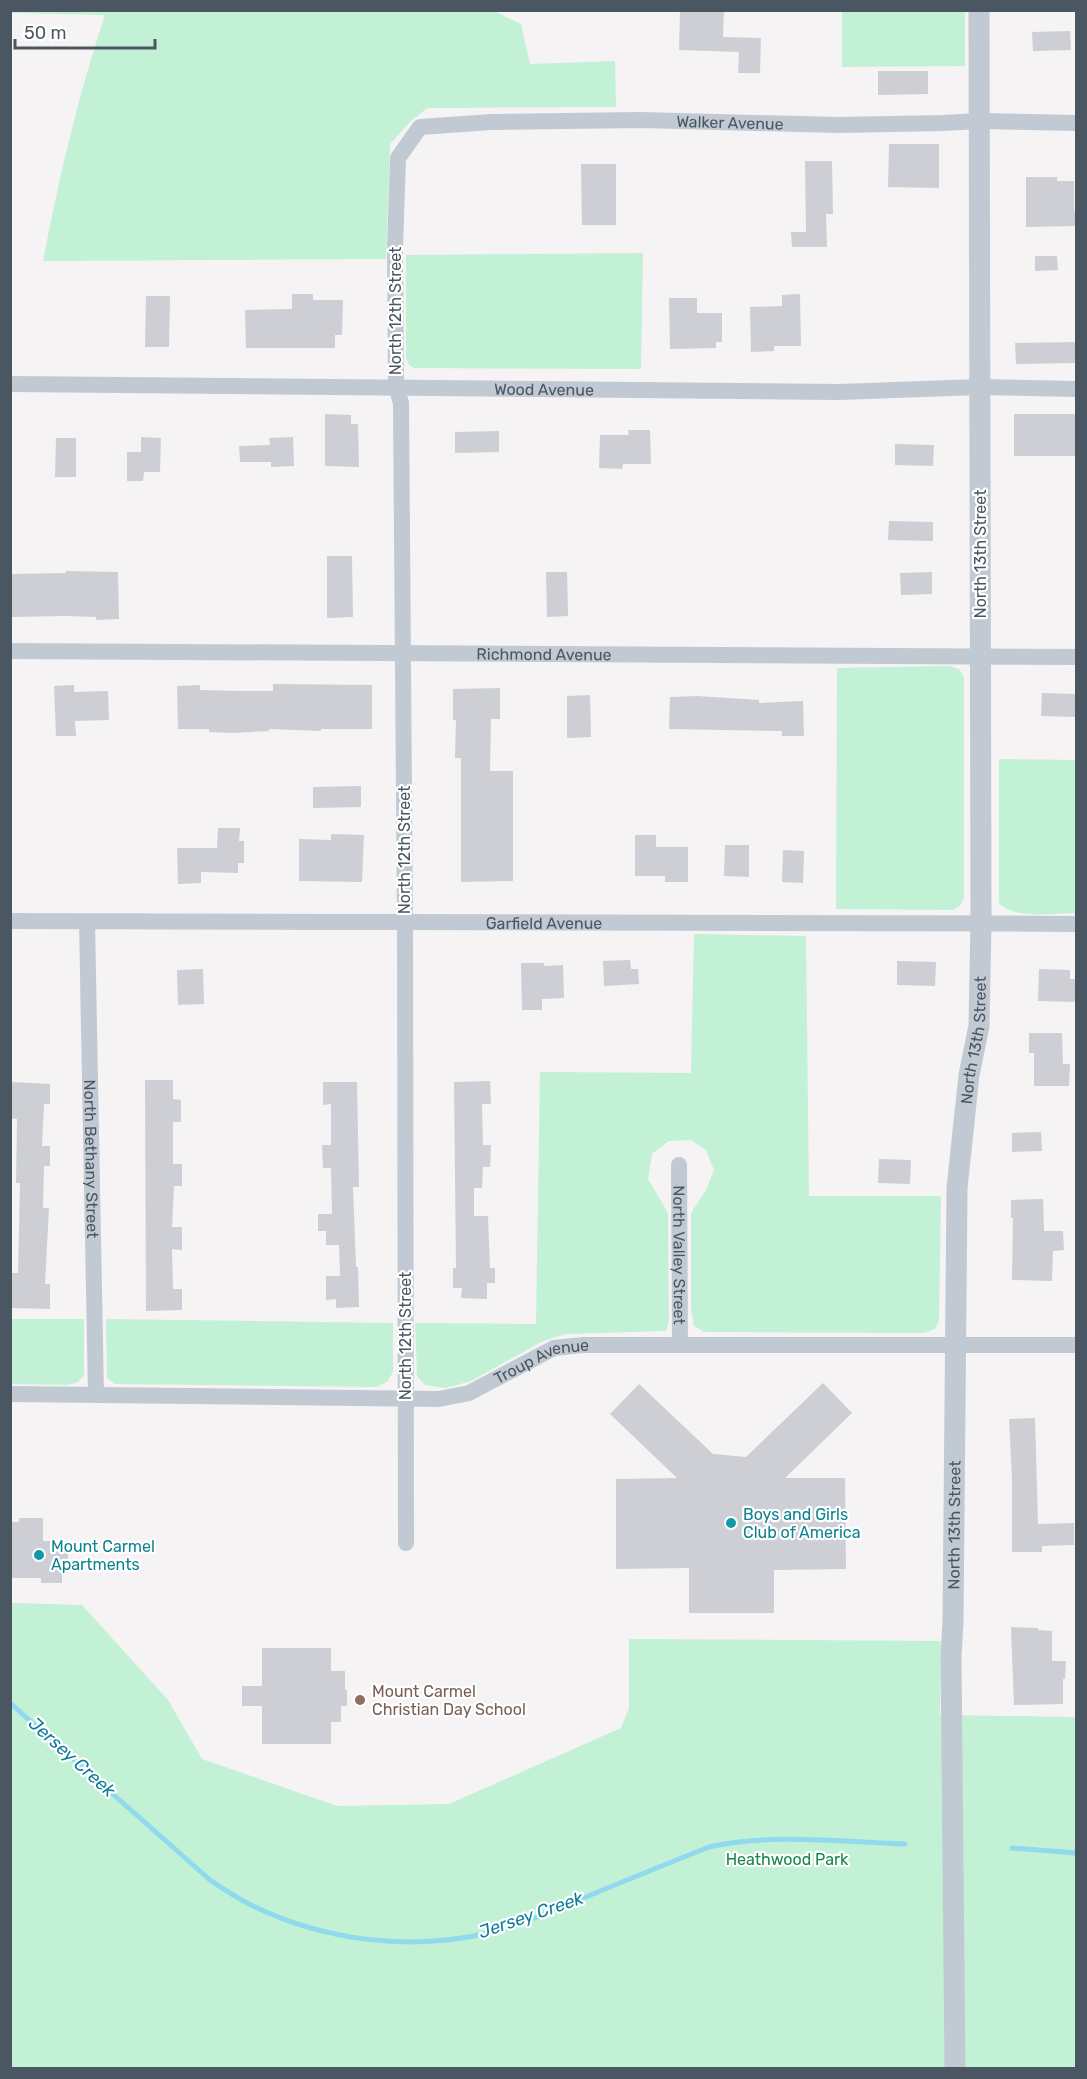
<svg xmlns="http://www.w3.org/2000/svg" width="1087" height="2079" font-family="Rubik,sans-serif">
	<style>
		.green { fill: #c3f1d5 }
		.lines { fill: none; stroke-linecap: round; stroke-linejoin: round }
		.stream { stroke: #90daee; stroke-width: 5 }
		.building { fill: #cdcfd5 }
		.minor { stroke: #c1cad2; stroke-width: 16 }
		.tertiary { stroke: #c1cad2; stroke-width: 21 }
		.culture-dot { fill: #0f9aa8; stroke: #fff; stroke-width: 2 }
		.education-dot { fill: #8d6e63; stroke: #fff; stroke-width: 2 }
		.labels { text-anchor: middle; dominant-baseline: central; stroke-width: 4.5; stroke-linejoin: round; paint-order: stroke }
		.street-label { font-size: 16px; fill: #4a5661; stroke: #fff }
		.culture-label { font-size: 16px; fill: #0d838f; stroke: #fff; text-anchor: start }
		.education-label { font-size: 16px; fill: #785e54; stroke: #fff; text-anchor: start }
		.park-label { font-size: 16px; fill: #17864f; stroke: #fff }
		.water-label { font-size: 18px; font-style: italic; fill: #0c7c9b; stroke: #fff }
	</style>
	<rect width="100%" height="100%" fill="#f5f3f3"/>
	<!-- green -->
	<g class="green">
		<path d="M11,10L494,11L521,24L530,64L615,61L616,107L427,108L410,122L390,144L386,259L43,261C59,178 78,96 105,15L11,13Z"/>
		<path d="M842,11H965V66L842,67Z"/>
		<path d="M643,253L641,369L414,368L409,365L406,358V255Z"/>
		<path d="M949,666L959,669L964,677V897L960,906L953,910L836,909L837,668Z"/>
		<path d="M999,759L1076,760V913C1055,913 1014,920 999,903Z"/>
		<path d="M694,934L806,936L809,1196H941L939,1321L935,1329L924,1333L704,1332L694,1326L691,1308V1213L706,1190L714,1170L706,1150L691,1140L669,1141L652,1154L648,1179L668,1213L669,1321L666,1331L566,1334L543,1341L471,1381L446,1388L425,1385L417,1376L415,1323L536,1324L540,1072L691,1073Z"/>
		<path d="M11,1319H84V1375L78,1382L68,1385L11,1384Z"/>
		<path d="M106,1319L393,1323V1372L387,1382L376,1387L115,1384L107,1378Z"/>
		<path d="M11,1603L82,1605L168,1700L202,1759L337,1806L449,1804L621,1728L629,1708V1639L941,1641L940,1715L1076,1717V2068H11Z"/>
	</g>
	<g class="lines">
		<!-- stream -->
		<g class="stream">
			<path d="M10,1703L210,1880C222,1888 235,1897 249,1904C324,1941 410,1952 493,1932C520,1926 548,1912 574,1902C619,1883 664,1865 709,1847C768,1833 844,1842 905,1844"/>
			<path d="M1012,1848L1076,1853"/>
		</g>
	</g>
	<!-- building -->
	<g class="building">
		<path d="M680,10H724L723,37L761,38L760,73H738L739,52L679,50Z"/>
		<path d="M1070,31L1071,50L1033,51L1032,32Z"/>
		<path d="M878,71H928V94L878,95Z"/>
		<path d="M889,144H939V188L888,187Z"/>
		<path d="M805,161H832L833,214H826L827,247H792L791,232H806Z"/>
		<path d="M581,164H616V225H582Z"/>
		<path d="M1026,177H1057V181H1074V211H1077V226L1026,227Z"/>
		<path d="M1035,256H1057L1058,270L1035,271Z"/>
		<path d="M292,294H313V300H343L342,335H335V348H246L245,310L292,309Z"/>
		<path d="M800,294L801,346H774V351L751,352L750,307L782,306V295Z"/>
		<path d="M146,296H170L169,347H145Z"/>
		<path d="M669,298H697V313H722V342H716V348L670,349Z"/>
		<path d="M1075,342V363L1016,364L1015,343Z"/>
		<path d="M325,414L351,415V424H358L359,467L325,466Z"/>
		<rect x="1014" y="414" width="63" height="42"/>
		<path d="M628,430H650L651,464H623L622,469L599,468L600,435H629Z"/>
		<path d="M499,431V452L455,453V432Z"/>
		<path d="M141,437L161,438L160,472H144L143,481H127V452H141Z"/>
		<path d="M293,437L294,466L271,467V462H240L239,446L270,445L269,438Z"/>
		<path d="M56,438H76V477H55Z"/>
		<path d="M895,444L934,445L933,466L895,465Z"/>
		<path d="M889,521L933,522V541L888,540Z"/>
		<path d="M327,556H352L353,617L327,618Z"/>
		<path d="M66,571L118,572L119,619L96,620V617L65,616L10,617V574L66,573Z"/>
		<path d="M546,572H567L568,616L547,617Z"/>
		<path d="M932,572V594L901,595L900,573Z"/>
		<path d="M273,684L372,685V729H321V731L269,729V731L232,733L209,732V729H178L177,686L200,685V690L238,691H273Z"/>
		<path d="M74,685V692L108,691L109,720L75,721L76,736H56L54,686Z"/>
		<path d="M500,688V719H491L490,771H513V881L461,882V758H455L456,720H453V689Z"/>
		<path d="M1042,693L1077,694V717L1041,716Z"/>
		<path d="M590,695L591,737L567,738V696Z"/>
		<path d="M697,696L759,700V703L803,701L804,736H782V731L669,729L670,697Z"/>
		<path d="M361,786V807L313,808V787Z"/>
		<path d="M218,828H240L239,841H244V863H238V873L201,872V883L178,884L177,848H217Z"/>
		<path d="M331,834L364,835L362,882L299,881V839L331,840Z"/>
		<path d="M635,835H656V847H688V882H665V876H635Z"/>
		<path d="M725,845H749V877L724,876Z"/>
		<path d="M783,850L804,851L803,883L782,882Z"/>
		<path d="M630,960L631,969H638L639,984L604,986L603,961Z"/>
		<path d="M897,961L936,962L935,986L897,985Z"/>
		<path d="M521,963H544V966L563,965L564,998L542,999V1010H522Z"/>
		<path d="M203,969L204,1004L178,1005L177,970Z"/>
		<path d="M1039,969L1070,970V979H1077V1002L1038,1001Z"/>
		<path d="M1029,1033H1062L1063,1064H1070L1069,1086H1034V1053H1029Z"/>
		<path d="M145,1080H173V1099L181,1100V1122H173V1164H182V1186H174L172,1227H182V1250L172,1249L173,1289H182V1310L146,1311Z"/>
		<path d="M490,1081L491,1104H482L483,1145H491L490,1167H483L482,1188H474V1216H488L490,1268H495V1283H487V1299L461,1298L462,1288H453V1268H456L454,1082Z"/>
		<path d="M10,1082L50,1084V1104H44L42,1146H50V1166H44L43,1208H49L45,1284H50V1309L11,1308V1273H18L20,1183H16L17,1119L10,1118Z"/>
		<path d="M323,1082H357L359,1187H353L356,1267H358L359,1307L336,1308V1299L326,1300V1276H340L339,1245H326V1231H318V1214H332L331,1168H323L322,1145H331V1104L323,1105Z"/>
		<path d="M1041,1132L1042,1151L1012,1152V1133Z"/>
		<path d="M879,1159L911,1160L910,1184L878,1183Z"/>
		<path d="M1043,1199L1044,1231H1063L1064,1250L1053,1251L1052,1281L1012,1280L1013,1218H1011V1200Z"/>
		<path d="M823,1383L852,1413L785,1478H845L846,1569L774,1570V1613H689V1568L616,1569V1479L677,1478L610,1414L639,1384L713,1454L746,1457Z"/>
		<path d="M1035,1418L1038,1524L1074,1523V1545L1042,1546V1552H1012V1480L1009,1419Z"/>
		<path d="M19,1518H43V1541H56V1546H68V1565H62V1583H41V1578H10V1522H19Z"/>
		<path d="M1011,1627L1038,1628V1630L1052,1631V1661H1066L1065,1679H1063V1704L1014,1705Z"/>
		<path d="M262,1648H331V1671H345V1690H347V1706H341V1722H331V1744H262V1706H242V1686H262Z"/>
	</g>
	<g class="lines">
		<!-- minor -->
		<g class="minor">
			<path id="s1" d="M10,384L839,392L979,387L1076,389"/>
			<path id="s2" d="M10,651L1076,657"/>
			<path id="s3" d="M10,921C366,925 721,921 1076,924"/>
			<path id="s4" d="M87,922L96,1395"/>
			<path id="s5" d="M679,1165L680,1345"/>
			<path id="s6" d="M10,1394L439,1399L469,1393L554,1348L583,1345H1076"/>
			<path id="s7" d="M406,1543L405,924L401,403L396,386L395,248L398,158L420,127L491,122L640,120L838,125L943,123L978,121L1076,123"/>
		</g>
		<!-- tertiary -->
		<path class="tertiary" id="s8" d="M955,2068L951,1657L953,1622L957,1188L969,1075L979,1026L981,923L979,10"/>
	</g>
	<!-- markers -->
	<g class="culture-dot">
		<circle cx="731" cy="1523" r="6"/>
		<circle cx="39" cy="1555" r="6"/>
	</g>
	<circle class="education-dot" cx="360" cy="1700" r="6"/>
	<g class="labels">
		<!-- street labels -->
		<g class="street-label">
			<text stroke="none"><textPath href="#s7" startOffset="1734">Walker Avenue</textPath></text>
			<text transform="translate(395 311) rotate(-90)">North 12th Street</text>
			<text stroke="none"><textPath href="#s1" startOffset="534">Wood Avenue</textPath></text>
			<text transform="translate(980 554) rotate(-90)">North 13th Street</text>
			<text stroke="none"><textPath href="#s2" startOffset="534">Richmond Avenue</textPath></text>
			<text transform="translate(404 850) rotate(-90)">North 12th Street</text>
			<text stroke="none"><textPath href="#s3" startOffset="534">Garfield Avenue</textPath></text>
			<text stroke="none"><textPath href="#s8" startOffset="1029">North 13th Street</textPath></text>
			<text stroke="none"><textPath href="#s4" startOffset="237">North Bethany Street</textPath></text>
			<text stroke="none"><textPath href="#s5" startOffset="90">North Valley Street</textPath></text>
			<text transform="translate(405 1336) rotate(-90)">North 12th Street</text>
			<text stroke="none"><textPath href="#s6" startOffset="540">Troup Avenue</textPath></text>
			<text stroke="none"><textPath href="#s8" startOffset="543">North 13th Street</textPath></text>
		</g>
		<!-- culture labels -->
		<g class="culture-label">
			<text x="743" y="1514">Boys and Girls<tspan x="743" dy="18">Club of America</tspan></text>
			<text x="51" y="1546">Mount Carmel<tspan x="51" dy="18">Apartments</tspan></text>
		</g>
		<!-- education labels -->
		<g class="education-label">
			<text x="372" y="1691">Mount Carmel<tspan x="372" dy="18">Christian Day School</tspan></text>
		</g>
		<!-- park labels -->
		<g class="park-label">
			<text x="787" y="1859">Heathwood Park</text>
		</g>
		<!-- water labels -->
		<g class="water-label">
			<text transform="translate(72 1757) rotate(42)">Jersey Creek</text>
			<text transform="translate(531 1915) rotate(-19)">Jersey Creek</text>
		</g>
	</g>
	<!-- border -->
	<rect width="1087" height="2079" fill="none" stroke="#4a5661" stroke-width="24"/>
	<!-- scale -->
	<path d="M15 39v9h140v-9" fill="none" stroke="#4a5661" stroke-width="3"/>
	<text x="24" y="39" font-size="18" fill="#4a5661" stroke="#ffffff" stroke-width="4.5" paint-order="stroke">50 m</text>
</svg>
